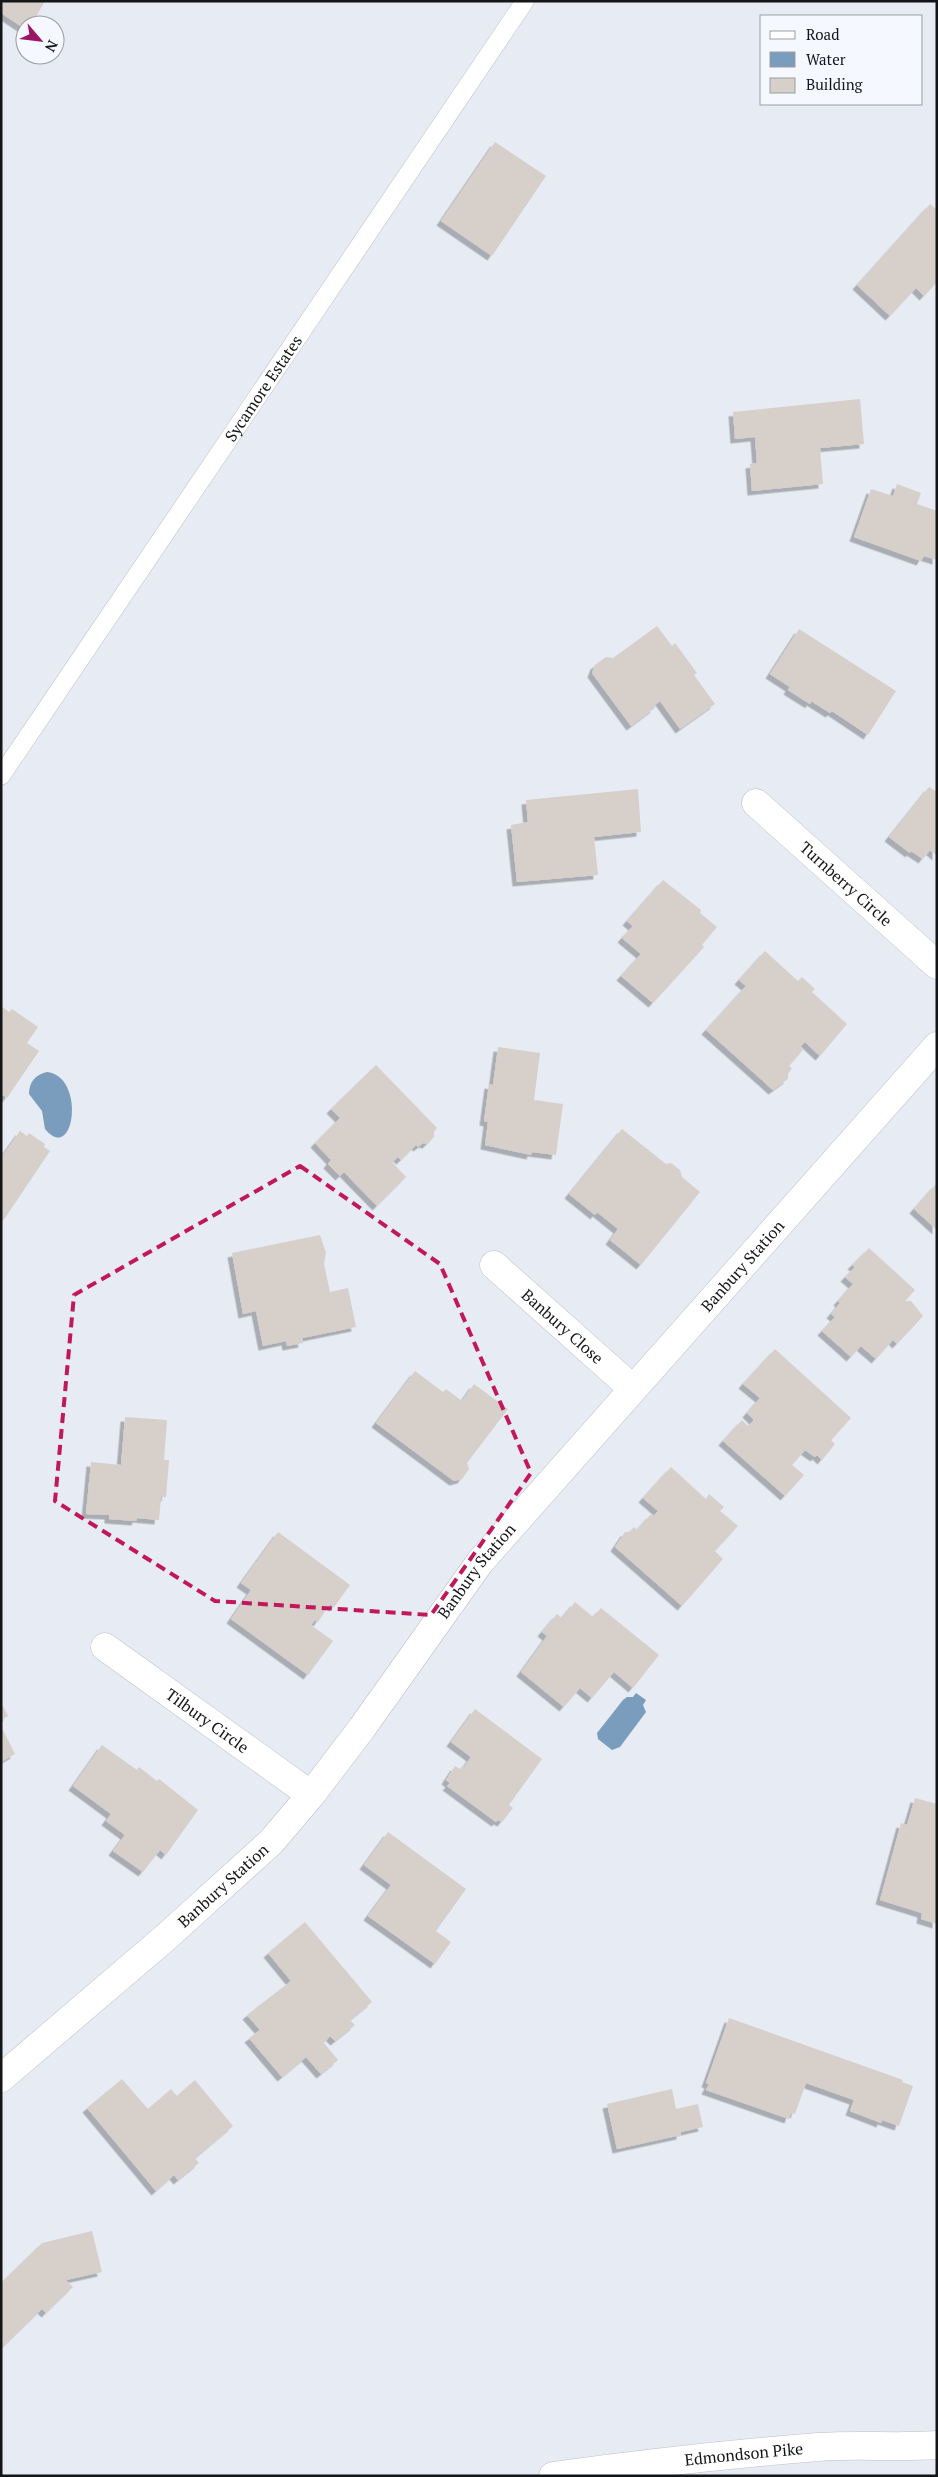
<svg xmlns="http://www.w3.org/2000/svg" width="938" height="2477" font-family="'PT Serif',serif">
	<style>
		.water { fill: #7a9dbe }
		.building { fill: #d7cfc9; filter: url(#shadow) }
		.lines { fill: none; stroke-linecap: round; stroke-linejoin: round }
		.service-casing { stroke: #bcc0c8; stroke-width: 19 }
		.minor-casing { stroke: #bcc0c8; stroke-width: 29 }
		.secondary-casing { stroke: #bcc0c8; stroke-width: 29 }
		.service { stroke: #fff; stroke-width: 18 }
		.minor { stroke: #fff; stroke-width: 28 }
		.secondary { stroke: #fff; stroke-width: 28 }
		.marked { fill: none; stroke: #c2185b; stroke-width: 4; stroke-dasharray: 10 6; stroke-linejoin: round }
		.labels { text-anchor: middle; dominant-baseline: central; stroke-width: 4; stroke-linejoin: round; paint-order: stroke }
		.street-label { font-size: 16px; fill: #131517; stroke: #f5f8ff }
	</style>
	<defs>
		<filter id="shadow"><feDropShadow dx="-4.5" dy="4.5" stdDeviation="0" flood-color="#0004"/></filter>
	</defs>
	<rect width="100%" height="100%" fill="#e7ebf3"/>
	<!-- water -->
	<g class="water">
		<path d="M47,1072C86,1076 75,1165 45,1129L42,1111L29,1094C29,1082 35,1075 47,1072Z"/>
		<path d="M636,1693L646,1700L643,1705L646,1712L620,1747L612,1750L598,1739L597,1733L623,1700L627,1697H633Z"/>
	</g>
	<!-- building -->
	<g class="building">
		<path d="M1,1H45L31,25H25V29L1,13Z"/>
		<path d="M495,142L546,176L492,256L441,221Z"/>
		<path d="M930,204L937,210V282L924,296L916,288L890,316L857,285Z"/>
		<path d="M860,399L864,444L820,448L823,484L752,491L750,464L757,463L755,437L735,439L733,412Z"/>
		<path d="M897,484L921,493L917,504L937,511V560L924,556L921,561L854,537L871,489L893,496Z"/>
		<path d="M657,626L672,646L675,643L697,673L694,675L715,704L680,729L660,701L654,706L655,708L631,726L592,673L595,665L606,657L613,658Z"/>
		<path d="M799,629L896,691L868,735L832,711L830,713L811,701L810,704L788,690L790,687L770,674Z"/>
		<path d="M929,787L937,792V856L930,850L923,859L911,851L910,853L889,837Z"/>
		<path d="M638,789L641,832L594,837L598,875L517,882L511,825L528,822L526,800Z"/>
		<path d="M663,880L701,910L700,913L717,927L702,945L704,947L653,1003L621,976L641,954L622,938L633,926L627,921Z"/>
		<path d="M765,951L798,981L802,977L815,989L812,992L847,1024L820,1056L805,1042L800,1047L803,1050L789,1066L792,1068L788,1074V1079L773,1090L706,1030L746,986L739,980Z"/>
		<path d="M1,1006L9,1012L12,1009L38,1027L27,1043L39,1051L7,1098L1,1094Z"/>
		<path d="M498,1047L540,1053L534,1100L563,1104L556,1155L532,1152L531,1155L485,1145L488,1122L484,1121L489,1084L493,1085Z"/>
		<path d="M376,1065L437,1128L434,1132V1137L427,1144L423,1143L418,1147L416,1145L401,1160L398,1157L392,1162L406,1177L377,1206L344,1172L340,1176L328,1164L331,1160L315,1143L340,1118L331,1109Z"/>
		<path d="M622,1129L666,1164L671,1163L680,1170L682,1177L700,1192L641,1265L610,1240L618,1229L597,1212L595,1215L569,1194Z"/>
		<path d="M20,1131L27,1136L29,1133L45,1144L44,1147L50,1151L3,1221L1,1158Z"/>
		<path d="M936,1184L937,1185V1230L914,1209Z"/>
		<path d="M320,1235L326,1253L324,1264L330,1292L348,1288L356,1327L302,1338L303,1343L287,1346L286,1341L263,1346L256,1311L243,1314L232,1253Z"/>
		<path d="M869,1248L915,1290L905,1301H911L923,1316L897,1344L893,1340L876,1359L861,1346L851,1357L822,1331L835,1317L831,1314L840,1303L838,1301L853,1284L845,1277L855,1267L852,1265Z"/>
		<path d="M775,1349L851,1418L831,1440L835,1444L822,1460L817,1455L815,1457L805,1450L792,1465L804,1475L785,1496L723,1441L742,1420L748,1426L754,1420L747,1413L760,1398L743,1384Z"/>
		<path d="M415,1371L443,1392L446,1389L462,1401L474,1384L508,1409L467,1463L469,1469L462,1479L454,1481L376,1423Z"/>
		<path d="M125,1417L167,1420L164,1460H169L166,1497H161L159,1520L137,1518L136,1521L109,1519V1515L86,1514L91,1462L121,1465Z"/>
		<path d="M671,1467L706,1499L709,1494L724,1507L720,1511L738,1526L715,1551L723,1559L682,1606L615,1547L625,1532H629L634,1527L637,1530L651,1514L653,1517L658,1511L643,1498Z"/>
		<path d="M278,1532L350,1585L334,1607L330,1604L318,1622L315,1620L311,1625L333,1641L308,1675L231,1619L251,1590L241,1583Z"/>
		<path d="M575,1602L593,1617L601,1608L659,1655L633,1688L614,1672L592,1698L580,1688L564,1707L521,1672L547,1636L542,1632L557,1614L562,1618Z"/>
		<path d="M1,1702L8,1716L1,1720Z"/>
		<path d="M475,1709L542,1759L509,1805L513,1808L502,1822L498,1820L496,1822L447,1786L450,1783L446,1780L455,1766L460,1769L462,1766L464,1767L471,1757L451,1742Z"/>
		<path d="M1,1726L15,1754L1,1762Z"/>
		<path d="M102,1745L137,1770L139,1767L157,1781L159,1779L198,1810L166,1855L160,1850L143,1872L113,1851L125,1835L106,1821L111,1814L73,1786Z"/>
		<path d="M915,1798L937,1804V1924L921,1919L922,1913L880,1900L901,1823L907,1825Z"/>
		<path d="M388,1832L466,1889L436,1931L451,1942L435,1964L368,1916L391,1885L364,1865Z"/>
		<path d="M305,1922L372,2002L350,2020L355,2025L335,2041L330,2036L324,2043L338,2060L321,2074L306,2057L282,2077L249,2038L260,2030L247,2015L291,1981L268,1953Z"/>
		<path d="M729,2018L903,2080L902,2082L913,2086L899,2126L882,2120L881,2123L850,2111L854,2100L806,2083L795,2114L791,2113L789,2119L706,2090L709,2084L706,2083Z"/>
		<path d="M122,2079L148,2109L171,2089L177,2096L195,2080L233,2126L195,2158L199,2163L178,2180L174,2175L156,2191L87,2108Z"/>
		<path d="M672,2089L676,2109L698,2104L703,2127L681,2132V2135L617,2149L607,2104Z"/>
		<path d="M92,2231L102,2272L66,2280L73,2287L46,2313L42,2309L2,2348L1,2283L42,2243Z"/>
	</g>
	<g class="lines">
		<defs>
			<g id="service">
				<path id="s1" d="M1,776L525,1"/>
			</g>
			<g id="minor">
				<path id="s2" d="M756,803L937,965"/>
				<path id="s3" d="M494,1265L633,1389"/>
				<path id="s4" d="M105,1647L311,1795"/>
				<path id="s5" d="M1,2078L165,1938L271,1842L311,1795L362,1728L480,1562L937,1046"/>
			</g>
			<g id="secondary">
				<path id="s6" d="M553,2476C641,2464 730,2454 818,2447C858,2444 897,2448 937,2445"/>
			</g>
		</defs>
		<!-- service casing -->
		<use href="#service" class="service-casing"/>
		<!-- minor casing -->
		<use href="#minor" class="minor-casing"/>
		<!-- secondary casing -->
		<use href="#secondary" class="secondary-casing"/>
		<!-- service -->
		<use href="#service" class="service"/>
		<!-- minor -->
		<use href="#minor" class="minor"/>
		<!-- secondary -->
		<use href="#secondary" class="secondary"/>
	</g>
	<!-- marked area -->
	<path class="marked" d="M300,1166L440,1264L531,1473L431,1615L215,1601L55,1501L74,1295Z"/>
	<g class="labels">
		<!-- street labels -->
		<g class="street-label">
			<text stroke="none"><textPath href="#s1" startOffset="468">Sycamore Estates</textPath></text>
			<text stroke="none"><textPath href="#s2" startOffset="121">Turnberry Circle</textPath></text>
			<text stroke="none"><textPath href="#s5" startOffset="1104">Banbury Station</textPath></text>
			<text stroke="none"><textPath href="#s3" startOffset="92">Banbury Close</textPath></text>
			<text stroke="none"><textPath href="#s5" startOffset="699">Banbury Station</textPath></text>
			<text stroke="none"><textPath href="#s4" startOffset="126">Tilbury Circle</textPath></text>
			<text stroke="none"><textPath href="#s5" startOffset="294">Banbury Station</textPath></text>
			<text stroke="none"><textPath href="#s6" startOffset="192">Edmondson Pike</textPath></text>
		</g>
	</g>
	<!-- border -->
	<rect width="938" height="2477" fill="none" stroke="#131517" stroke-width="5"/>
	<!-- legend -->
	<rect x="760" y="15" width="162" height="90" fill="#f5f8ff" stroke="#9b9da2"/>
	<rect x="770" y="31" width="25" height="8" fill="#ffffff" stroke="#9b9da2"/>
	<text x="806" y="40" font-size="15" fill="#131517">Road</text>
	<rect x="770" y="52" width="25" height="15" fill="#7a9dbe" stroke="#9b9da2"/>
	<text x="806" y="65" font-size="15" fill="#131517">Water</text>
	<rect x="770" y="78" width="25" height="15" fill="#d7cfc9" stroke="#9b9da2"/>
	<text x="806" y="90" font-size="15" fill="#131517">Building</text>
	<!-- north arrow -->
	<g transform="translate(40 40) rotate(118)"><circle r="24" fill="#f5f8ff" stroke="#9b9da2"/>
	<path d="M0-4L9 19L0 12L-9 19Z" fill="#9b1465"/>
	<text y="-8" font-size="14" font-weight="bold" text-anchor="middle" fill="#131517">N</text>
	</g>
</svg>
